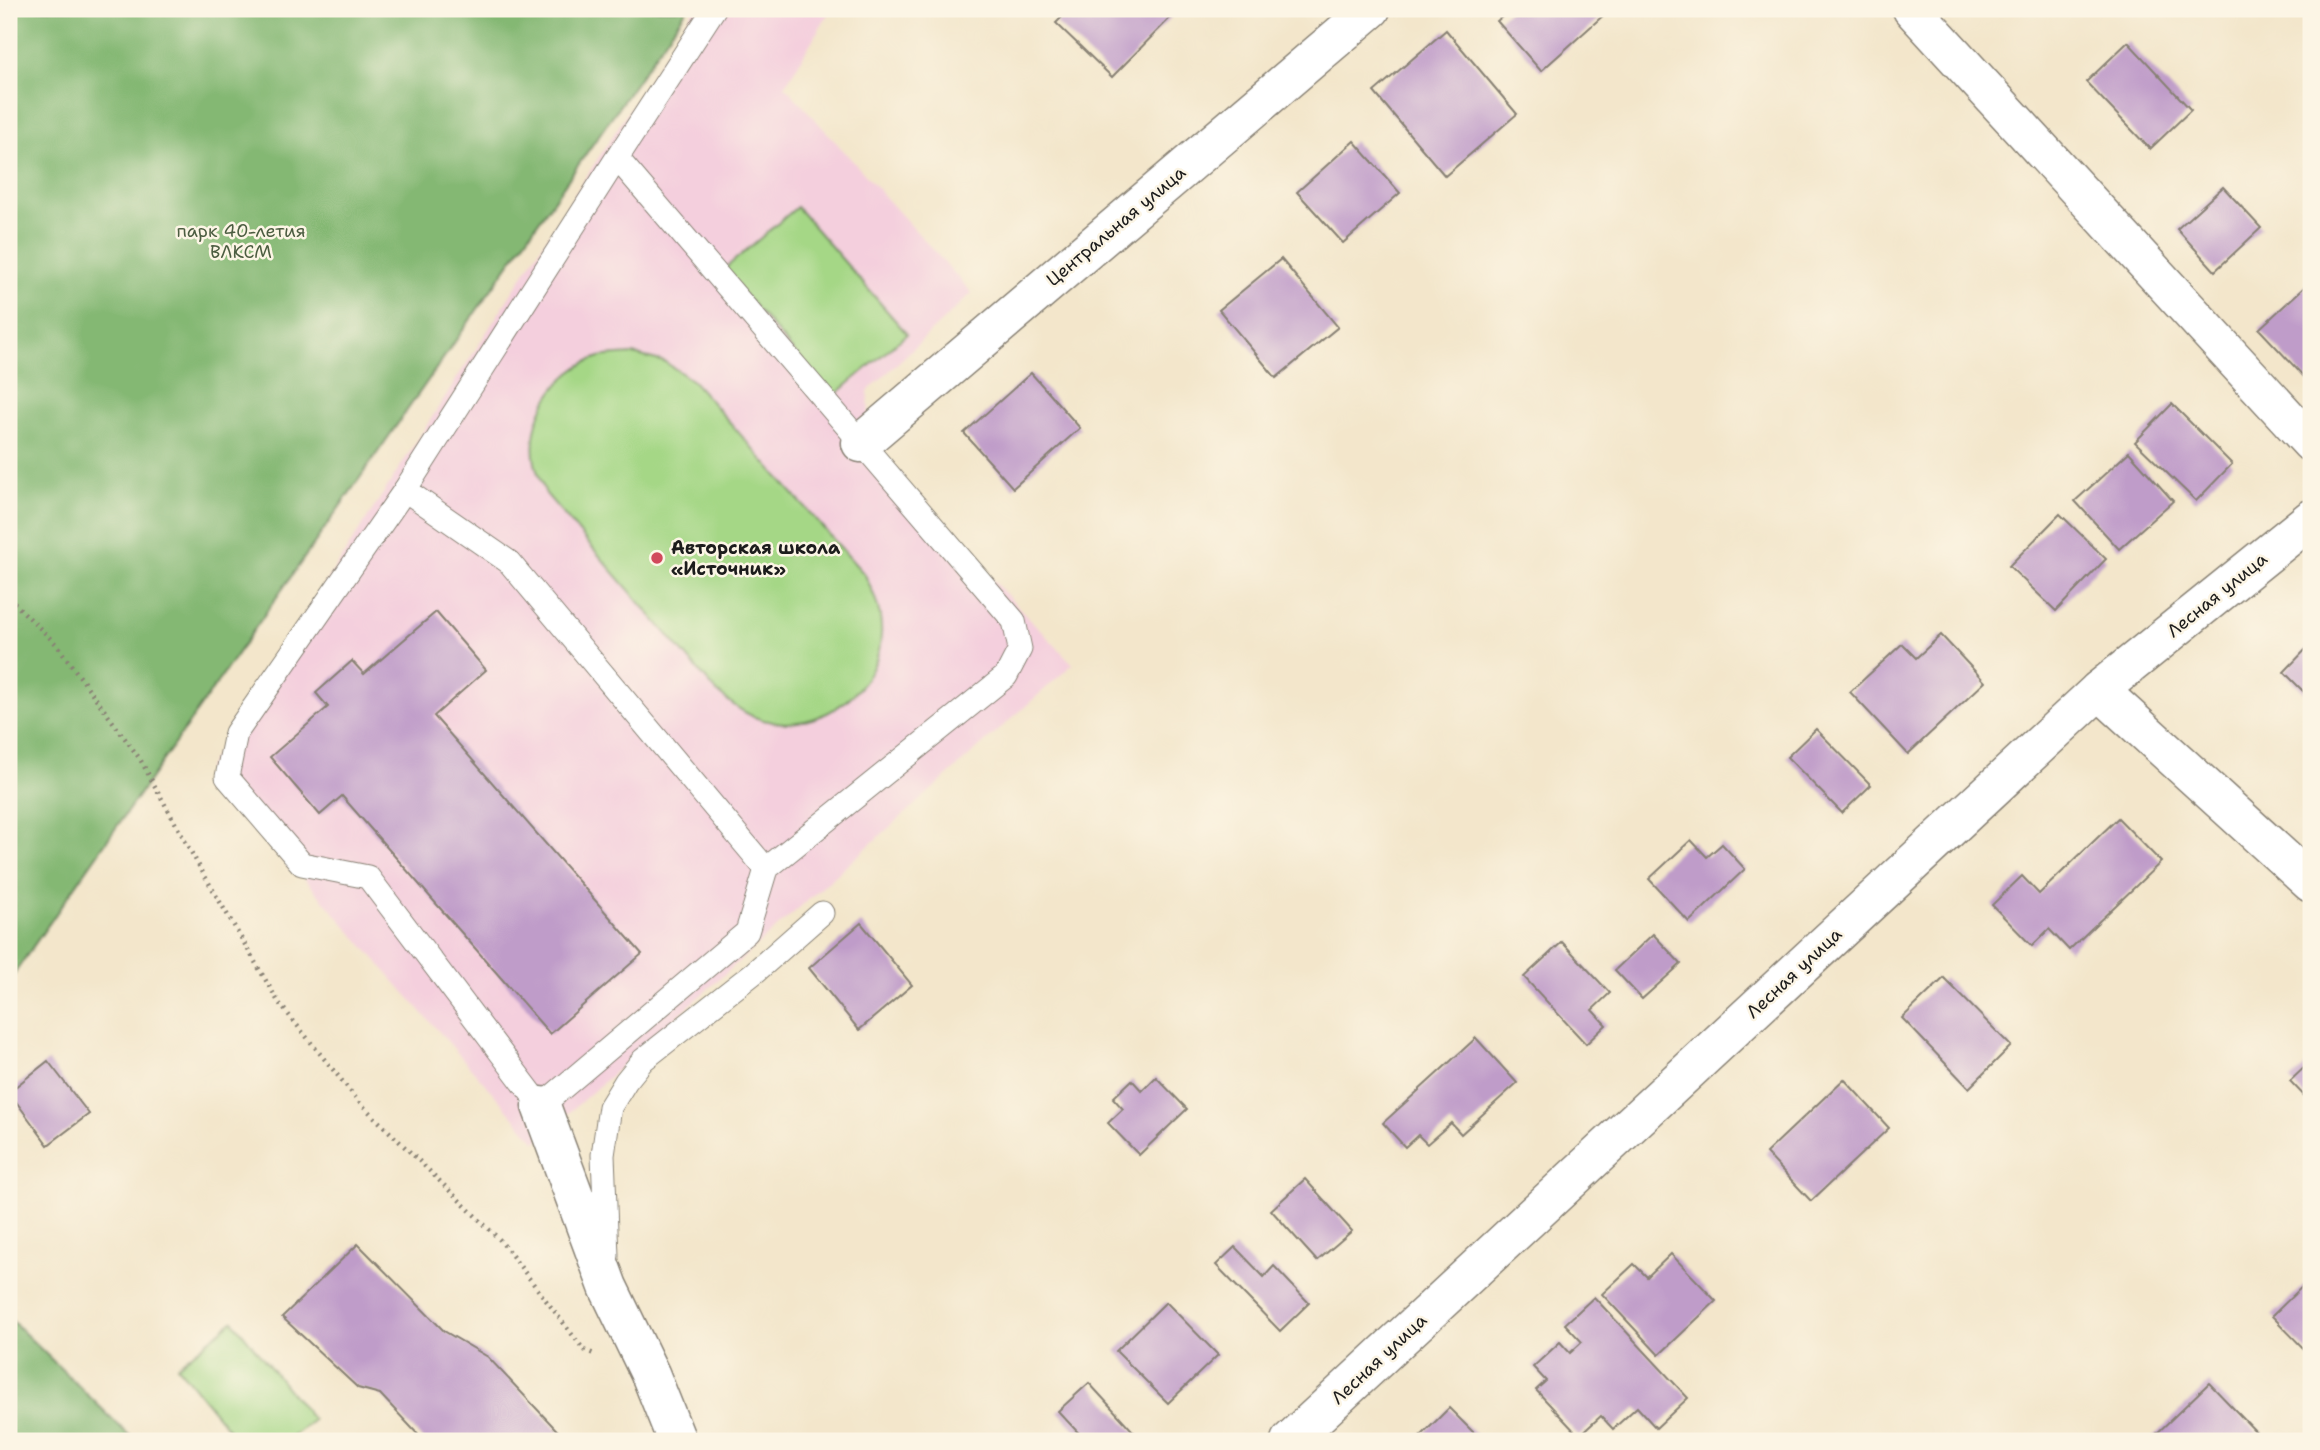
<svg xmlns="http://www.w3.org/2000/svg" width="2320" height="1450" font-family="'Shantell Sans',sans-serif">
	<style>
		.built { fill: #f4cfdd }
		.green { fill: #a5d786; stroke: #607a51; stroke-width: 2 }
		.forest { fill: #84b873; stroke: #506a48; stroke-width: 2 }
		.building { fill: #bf9cc9 }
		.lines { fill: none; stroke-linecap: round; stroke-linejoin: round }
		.lane-casing { stroke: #888174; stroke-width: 25 }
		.street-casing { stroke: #888174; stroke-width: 41 }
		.path { stroke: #888174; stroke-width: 4.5; stroke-dasharray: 2 5; stroke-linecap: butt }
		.lane { stroke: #fff; stroke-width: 23 }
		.street { stroke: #fff; stroke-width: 38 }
		.poi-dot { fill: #d1495b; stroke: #fcf5e5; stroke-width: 2.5 }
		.labels { text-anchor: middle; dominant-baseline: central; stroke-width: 5; stroke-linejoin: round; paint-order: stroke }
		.street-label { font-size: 18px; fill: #1c1c1c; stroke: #fcf5e5 }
		.park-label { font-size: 18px; fill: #4c5d41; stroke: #fcf5e5 }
		.poi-label { font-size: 18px; font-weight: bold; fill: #1c1c1c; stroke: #fcf5e5; text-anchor: start }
	</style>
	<rect width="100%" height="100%" fill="#fcf5e5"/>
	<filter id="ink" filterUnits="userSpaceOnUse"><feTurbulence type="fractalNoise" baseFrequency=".0143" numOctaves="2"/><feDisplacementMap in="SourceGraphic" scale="14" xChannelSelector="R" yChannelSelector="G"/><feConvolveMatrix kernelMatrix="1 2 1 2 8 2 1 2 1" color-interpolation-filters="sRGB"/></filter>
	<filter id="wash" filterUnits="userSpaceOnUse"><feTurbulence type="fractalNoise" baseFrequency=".00686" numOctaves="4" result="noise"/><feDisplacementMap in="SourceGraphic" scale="28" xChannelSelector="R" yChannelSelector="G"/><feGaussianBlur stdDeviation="1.57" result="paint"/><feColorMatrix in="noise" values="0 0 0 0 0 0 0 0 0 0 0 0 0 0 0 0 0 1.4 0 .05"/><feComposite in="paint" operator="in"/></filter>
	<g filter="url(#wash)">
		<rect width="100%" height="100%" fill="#f3e6cb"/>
		<!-- built -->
		<path class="built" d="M694,9H831L785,86L972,293L868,391L870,452L1073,664L536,1142L207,768Z"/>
		<!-- green -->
		<g class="green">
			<path d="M797,207L907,334L833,397L723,270Z"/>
			<path d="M633,354L665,362L693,381L865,575C873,592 880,607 881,626C885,687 820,736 763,720C745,715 732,704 717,692L546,494C542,484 537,473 535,463C526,419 557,369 600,357C610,355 622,355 633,354Z"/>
			<path d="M233,1321L313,1420L287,1441H238L177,1366Z"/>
		</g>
		<!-- forest -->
		<g class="forest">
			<path d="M9,9H687L9,981Z"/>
			<path d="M9,1318L135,1441H9Z"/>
		</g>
		<g id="blocks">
			<!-- building -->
			<g class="building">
				<path d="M1070,9H1179L1112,77L1056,23Z"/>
				<path d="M1511,9H1602L1606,13L1541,71L1497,21Z"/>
				<path d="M1446,30L1517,114L1445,176L1374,92Z"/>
				<path d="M2128,42L2191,110L2150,149L2086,82Z"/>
				<path d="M1354,141L1400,193L1343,243L1297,192Z"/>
				<path d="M2223,187L2261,228L2215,271L2177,229Z"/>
				<path d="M1281,259L1338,327L1276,378L1219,310Z"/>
				<path d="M2311,281V380L2309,382L2259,329Z"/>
				<path d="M1031,373L1080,428L1013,488L964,433Z"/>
				<path d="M2172,404L2232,464L2196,501L2135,442Z"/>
				<path d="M2129,452L2173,501L2119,549L2075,501Z"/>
				<path d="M2060,514L2106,559L2056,611L2009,566Z"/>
				<path d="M436,612L486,670L434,716L642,954L550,1034L342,796L320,815L270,757L328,707L316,693L352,661L364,674Z"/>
				<path d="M1941,635L1985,682L1908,754L1850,692L1902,644L1916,658Z"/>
				<path d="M2311,644V699L2284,672Z"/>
				<path d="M1816,729L1871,785L1842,813L1787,757Z"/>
				<path d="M2118,818L2161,862L2069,950L2049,929L2032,946L1992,905L2022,876L2039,894Z"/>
				<path d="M1691,840L1707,857L1722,844L1745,869L1689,922L1649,879Z"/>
				<path d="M861,923L912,985L859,1030L809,968Z"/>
				<path d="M1653,934L1681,964L1642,999L1615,970Z"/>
				<path d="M1562,942L1610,993L1592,1010L1606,1025L1586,1044L1524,977Z"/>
				<path d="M1944,978L2011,1046L1969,1088L1902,1018Z"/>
				<path d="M1476,1038L1517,1083L1461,1134L1451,1123L1427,1144L1418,1135L1405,1147L1383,1123Z"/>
				<path d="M48,1061L89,1114L48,1145L9,1092Z"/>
				<path d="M2311,1061V1103L2290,1081Z"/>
				<path d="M1156,1077L1187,1109L1139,1155L1108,1123L1123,1109L1113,1098L1132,1080L1142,1091Z"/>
				<path d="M1844,1079L1889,1128L1811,1201L1766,1153Z"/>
				<path d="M1305,1179L1352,1231L1317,1261L1271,1210Z"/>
				<path d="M358,1244L444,1331L488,1357L567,1441H424L380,1394L358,1388L282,1317Z"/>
				<path d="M1235,1247L1264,1277L1274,1266L1309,1303L1280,1331L1216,1265Z"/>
				<path d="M1671,1254L1716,1301L1659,1355L1602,1294L1634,1264L1647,1277Z"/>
				<path d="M2311,1278V1356L2272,1316Z"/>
				<path d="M1594,1297L1688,1398L1656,1428L1637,1407L1613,1429L1601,1416L1579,1436L1536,1390L1546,1381L1533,1367L1560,1342L1570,1353L1582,1342L1565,1324Z"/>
				<path d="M1166,1302L1218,1355L1168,1403L1116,1351Z"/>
				<path d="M1089,1383L1142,1441H1086L1058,1411Z"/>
				<path d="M2209,1383L2260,1436L2254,1441H2149Z"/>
				<path d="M1449,1408L1482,1441L1417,1440Z"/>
			</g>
		</g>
	</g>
	<g filter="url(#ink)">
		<use href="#blocks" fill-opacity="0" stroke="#888174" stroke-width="2"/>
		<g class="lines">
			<defs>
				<g id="lane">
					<path d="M617,158L405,490L236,733L227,777L302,864L368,877L541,1106L747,932L766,869L1006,676L1020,649L1014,621L617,158L714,9"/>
					<path d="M405,490L509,562L766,869"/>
					<path d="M607,1256L603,1155L610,1107L626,1081L643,1060L755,972L822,913"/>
				</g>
				<g id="street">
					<path d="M1912,9L2311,443"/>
					<path d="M861,443L1371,9"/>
					<path d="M2099,690L2311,883"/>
					<path d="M541,1106L608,1287L651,1376L677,1441"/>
					<path d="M1290,1441L2099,690L2311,519"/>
				</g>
			</defs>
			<!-- lane casing -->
			<use href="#lane" class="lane-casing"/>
			<!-- street casing -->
			<use href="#street" class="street-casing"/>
			<!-- path -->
			<path class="path" d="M9,598L56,644L140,759L195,859L279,1003L360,1103L500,1240L584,1350L594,1354"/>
			<!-- lane -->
			<use href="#lane" class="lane"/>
			<!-- street -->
			<use href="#street" class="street"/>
		</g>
	</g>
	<!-- markers -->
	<circle class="poi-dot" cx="657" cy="558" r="7"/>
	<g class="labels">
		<!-- street labels -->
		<g class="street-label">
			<text transform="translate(1116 226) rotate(-40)">Центральная улица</text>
			<text transform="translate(2217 595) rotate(-39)">Лесная улица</text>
			<text transform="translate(1794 973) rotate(-43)">Лесная улица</text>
			<text transform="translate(1379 1359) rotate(-43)">Лесная улица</text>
		</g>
		<!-- park labels -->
		<g class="park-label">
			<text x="241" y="231">парк 40-летия<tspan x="241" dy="21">ВЛКСМ</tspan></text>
		</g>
		<!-- poi labels -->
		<g class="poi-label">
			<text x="671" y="548">Авторская школа<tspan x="671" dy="21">«Источник»</tspan></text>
		</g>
	</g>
	<!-- margin -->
	<rect width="2320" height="1450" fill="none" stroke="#fcf5e5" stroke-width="35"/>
</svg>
